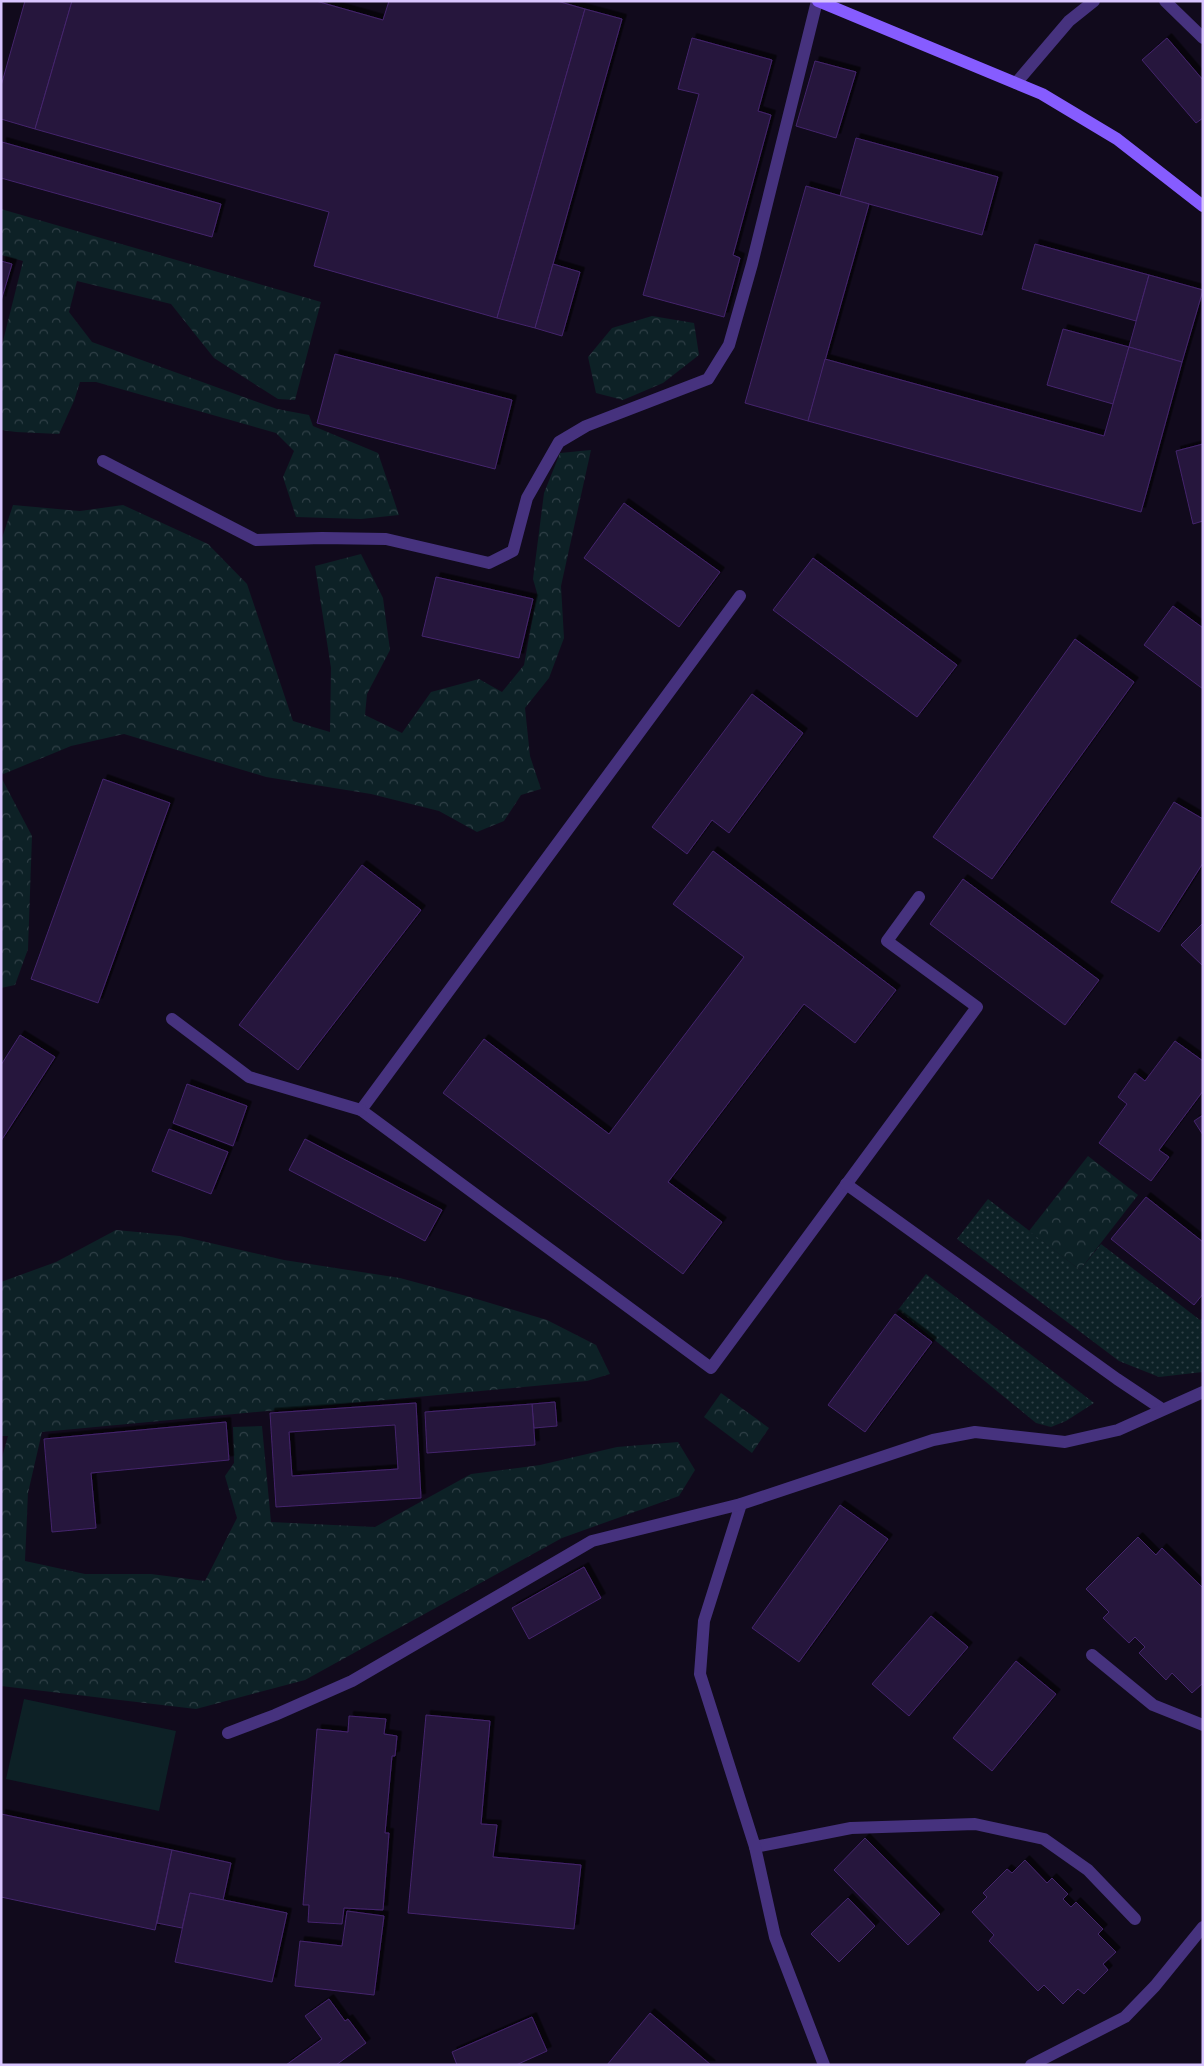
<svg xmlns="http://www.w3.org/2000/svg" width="1204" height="2066" font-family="'IBM Plex Sans',sans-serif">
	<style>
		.grass { fill: url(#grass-dots) }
		.forest { fill: url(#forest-crowns) }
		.pitch { fill: #0d2126 }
		.building { fill: #27153e; stroke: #44256c; fill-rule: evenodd; filter: url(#shadow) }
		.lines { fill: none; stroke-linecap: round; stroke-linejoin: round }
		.lane { stroke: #46327e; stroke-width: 12 }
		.street { stroke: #46327e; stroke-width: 12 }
		.secondary { stroke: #865cff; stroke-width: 12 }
	</style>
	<defs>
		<pattern id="grass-dots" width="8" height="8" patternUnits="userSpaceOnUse" patternTransform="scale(1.25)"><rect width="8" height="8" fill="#0d2126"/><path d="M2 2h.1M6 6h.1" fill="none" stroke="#304047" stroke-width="1.8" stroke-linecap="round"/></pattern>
		<pattern id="forest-crowns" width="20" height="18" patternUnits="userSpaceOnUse" patternTransform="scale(1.25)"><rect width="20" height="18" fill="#0d2126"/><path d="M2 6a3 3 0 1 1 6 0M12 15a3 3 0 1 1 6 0" fill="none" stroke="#304047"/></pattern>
		<filter id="shadow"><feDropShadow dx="4.5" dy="-4.5" stdDeviation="0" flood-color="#0009"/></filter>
	</defs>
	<rect width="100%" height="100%" fill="#110a1c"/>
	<!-- grass -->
	<g class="grass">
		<path d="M988,1199L1080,1270L1101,1244L1200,1320L1203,1318V1372L1159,1377L1119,1361L957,1239Z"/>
		<path d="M926,1274L1094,1403L1066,1421L1051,1427L1036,1423L898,1310Z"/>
	</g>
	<!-- forest -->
	<g class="forest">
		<path d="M1,209L321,302L295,400L278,399L214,358L171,304L77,281L69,312L92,342L277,409L309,415L313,426L378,453L399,515L361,519L296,517L283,477L294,451L276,433L96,382H80L74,401L59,434L16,432L1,430V349L23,261L1,255Z"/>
		<path d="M652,316L694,323L699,355L663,383L623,400L596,393L588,357L612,328Z"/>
		<path d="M591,450L561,586L564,638L549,678L525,708L530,756L541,789L521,795L504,821L477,832L439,811L371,794L266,777L124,734L71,746L1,775V541L13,505L80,511L123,505L208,544L247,584L293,721L330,732L331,668L315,566L361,554L383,598L390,650L367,694L365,715L402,733L431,692L479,679L502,692L524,665L537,593L533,579L544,493L560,453Z"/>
		<path d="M1,777L32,836L28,949L15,985L1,988Z"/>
		<path d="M1088,1156L1138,1195L1080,1270L1029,1231Z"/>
		<path d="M116,1230L180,1236L284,1260L400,1278L470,1297L547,1320L596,1345L610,1374L587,1381L42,1432L28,1493L25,1561L85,1574H151L205,1581L237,1518L225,1476L234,1463L233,1427L262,1426L271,1522L375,1527L471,1474L540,1465L617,1447L678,1442L695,1470L679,1496L562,1538L305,1680L196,1709L1,1686V1461L8,1436H1V1282L56,1262Z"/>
		<path d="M721,1393L769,1428L752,1453L704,1417Z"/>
	</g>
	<!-- pitch -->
	<path class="pitch" d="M24,1699L176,1731L159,1811L6,1779Z"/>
	<!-- building -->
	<g class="building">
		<path d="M25,1H72L35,129L1,119V86Z"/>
		<path d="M72,1H316L383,20L389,1H557L585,9L497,318L314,266L329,212L35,129Z"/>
		<path d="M585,9L622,19L535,328L497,318Z"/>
		<path d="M692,38L772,60L758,111L771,115L733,255L740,258L724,317L643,295L699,94L678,89Z"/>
		<path d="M1167,38L1203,80V118L1196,123L1142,60Z"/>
		<path d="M815,61L856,72L836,138L796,126Z"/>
		<path d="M856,138L998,177L982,235L840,196Z"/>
		<path d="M2,142L221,204L212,237L1,178Z"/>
		<path d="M806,186L869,204L808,421L745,403Z"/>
		<path d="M1035,244L1149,275L1136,321L1022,289Z"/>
		<path d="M1,261L12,264L1,301Z"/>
		<path d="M553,264L580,272L562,336L535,328Z"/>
		<path d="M1149,275L1203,290L1182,362L1129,347Z"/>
		<path d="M1063,329L1129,347L1113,404L1047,385Z"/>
		<path d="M1129,347L1182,362L1141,512L808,421L825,359L1104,436Z"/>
		<path d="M335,354L512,400L495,469L317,423Z"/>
		<path d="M1203,444V521L1193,524L1176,451Z"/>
		<path d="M624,503L720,572L679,627L584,558Z"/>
		<path d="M813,558L957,665L917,717L773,610Z"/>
		<path d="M436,577L533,599L519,658L422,636Z"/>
		<path d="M1173,606L1203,628V689L1144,645Z"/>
		<path d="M1075,639L1134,682L992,879L933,837Z"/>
		<path d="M752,694L803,733L729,833L712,820L687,854L652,827Z"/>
		<path d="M103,779L170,803L98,1003L31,979Z"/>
		<path d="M1174,802L1203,819V863L1159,932L1111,902Z"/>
		<path d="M713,851L896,990L855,1043L804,1004L668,1182L722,1222L683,1274L443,1093L484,1039L609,1134L744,957L673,904Z"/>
		<path d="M362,865L421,910L298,1070L239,1025Z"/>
		<path d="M963,879L1099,980L1065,1025L930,924Z"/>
		<path d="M1203,923V966L1181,945Z"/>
		<path d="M20,1035L55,1057L1,1141V1065Z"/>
		<path d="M1175,1041L1203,1061V1091L1159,1150L1169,1157L1151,1181L1099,1143L1127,1104L1118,1097L1135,1073L1145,1081Z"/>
		<path d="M187,1084L247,1106L233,1146L173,1123Z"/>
		<path d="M1203,1115V1135L1194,1121Z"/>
		<path d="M169,1129L228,1152L211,1194L152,1171Z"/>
		<path d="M305,1139L442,1210L425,1241L289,1170Z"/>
		<path d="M1146,1197L1203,1242V1294L1194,1305L1111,1239Z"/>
		<path d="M895,1314L932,1342L865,1432L828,1405Z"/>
		<path d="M555,1402L557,1426L534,1428L532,1404Z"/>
		<path d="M416,1403L421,1498L276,1507L270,1413ZM395,1425L398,1469L292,1476L289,1432Z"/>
		<path d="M532,1404L535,1445L427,1453L425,1412Z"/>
		<path d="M226,1422L229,1460L91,1473L96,1528L52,1532L44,1439Z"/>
		<path d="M840,1505L888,1539L799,1662L752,1628Z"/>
		<path d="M1138,1537L1156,1555L1162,1548L1203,1588V1683L1192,1693L1172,1673L1166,1680L1139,1653L1145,1647L1135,1637L1129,1643L1103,1618L1109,1612L1086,1589Z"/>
		<path d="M584,1567L601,1598L529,1639L512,1608Z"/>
		<path d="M931,1616L968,1647L909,1716L872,1684Z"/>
		<path d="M1016,1661L1056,1694L992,1771L953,1738Z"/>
		<path d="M426,1715L490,1721L481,1824L497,1825L493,1857L581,1865L574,1929L408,1913Z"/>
		<path d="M349,1716L386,1719L384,1734L397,1736L395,1756H392L385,1833H389L383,1910L344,1908L342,1924L308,1922L309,1905H303L317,1729L348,1732Z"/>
		<path d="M1,1814L172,1850L155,1930L1,1897Z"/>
		<path d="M865,1838L940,1914L908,1945L834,1870Z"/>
		<path d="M172,1850L231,1863L223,1900L190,1893L182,1928L157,1923Z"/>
		<path d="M1025,1860L1047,1883L1052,1878L1068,1894L1063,1899L1071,1907L1076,1902L1103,1929L1098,1934L1116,1952L1103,1964L1108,1970L1084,1994L1078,1989L1063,2004L1044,1985L1038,1991L989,1941L994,1935L972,1912L987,1897L983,1893L1007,1869L1012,1873Z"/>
		<path d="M190,1893L287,1913L272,1982L175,1962Z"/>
		<path d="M848,1898L875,1926L839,1962L811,1934Z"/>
		<path d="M347,1911L384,1916L374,1995L295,1986L300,1941L342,1946Z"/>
		<path d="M329,1999L345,2021L348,2019L366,2043L336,2065H286L322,2039L305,2016Z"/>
		<path d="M650,2013L711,2065H607Z"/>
		<path d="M532,2017L547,2051L516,2065H457L452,2052Z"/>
	</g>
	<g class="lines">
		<!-- lane -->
		<g class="lane">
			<path d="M1165,1L1203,38"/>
			<path d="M1016,83L1069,21L1094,1"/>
			<path d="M103,461L256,540L322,538L386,539L489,563L513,551L527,498L559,442L586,426L708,379L729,345L752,264L817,1"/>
			<path d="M740,596L361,1110L711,1368L977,1007L887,941L919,897"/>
			<path d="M172,1019L249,1077L361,1110"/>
			<path d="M846,1184L1117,1379L1162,1409"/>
			<path d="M1092,1655L1153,1705L1203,1725"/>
			<path d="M755,1847L851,1828L975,1824L1044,1839L1088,1870L1135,1919"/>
		</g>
		<!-- street -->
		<g class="street">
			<path d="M741,1504L704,1621L700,1674L755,1847L775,1937L824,2065"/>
			<path d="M228,1733L275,1715L352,1681L592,1541L741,1504L933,1440L975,1432L1065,1442L1118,1430L1203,1392"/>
			<path d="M1031,2065L1125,2017L1155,1986L1203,1927"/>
		</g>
		<!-- secondary -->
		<path class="secondary" d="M818,1L1042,94L1117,139L1203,206"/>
	</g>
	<!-- border -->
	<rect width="1204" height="2066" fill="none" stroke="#d9c5ff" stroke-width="5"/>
</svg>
